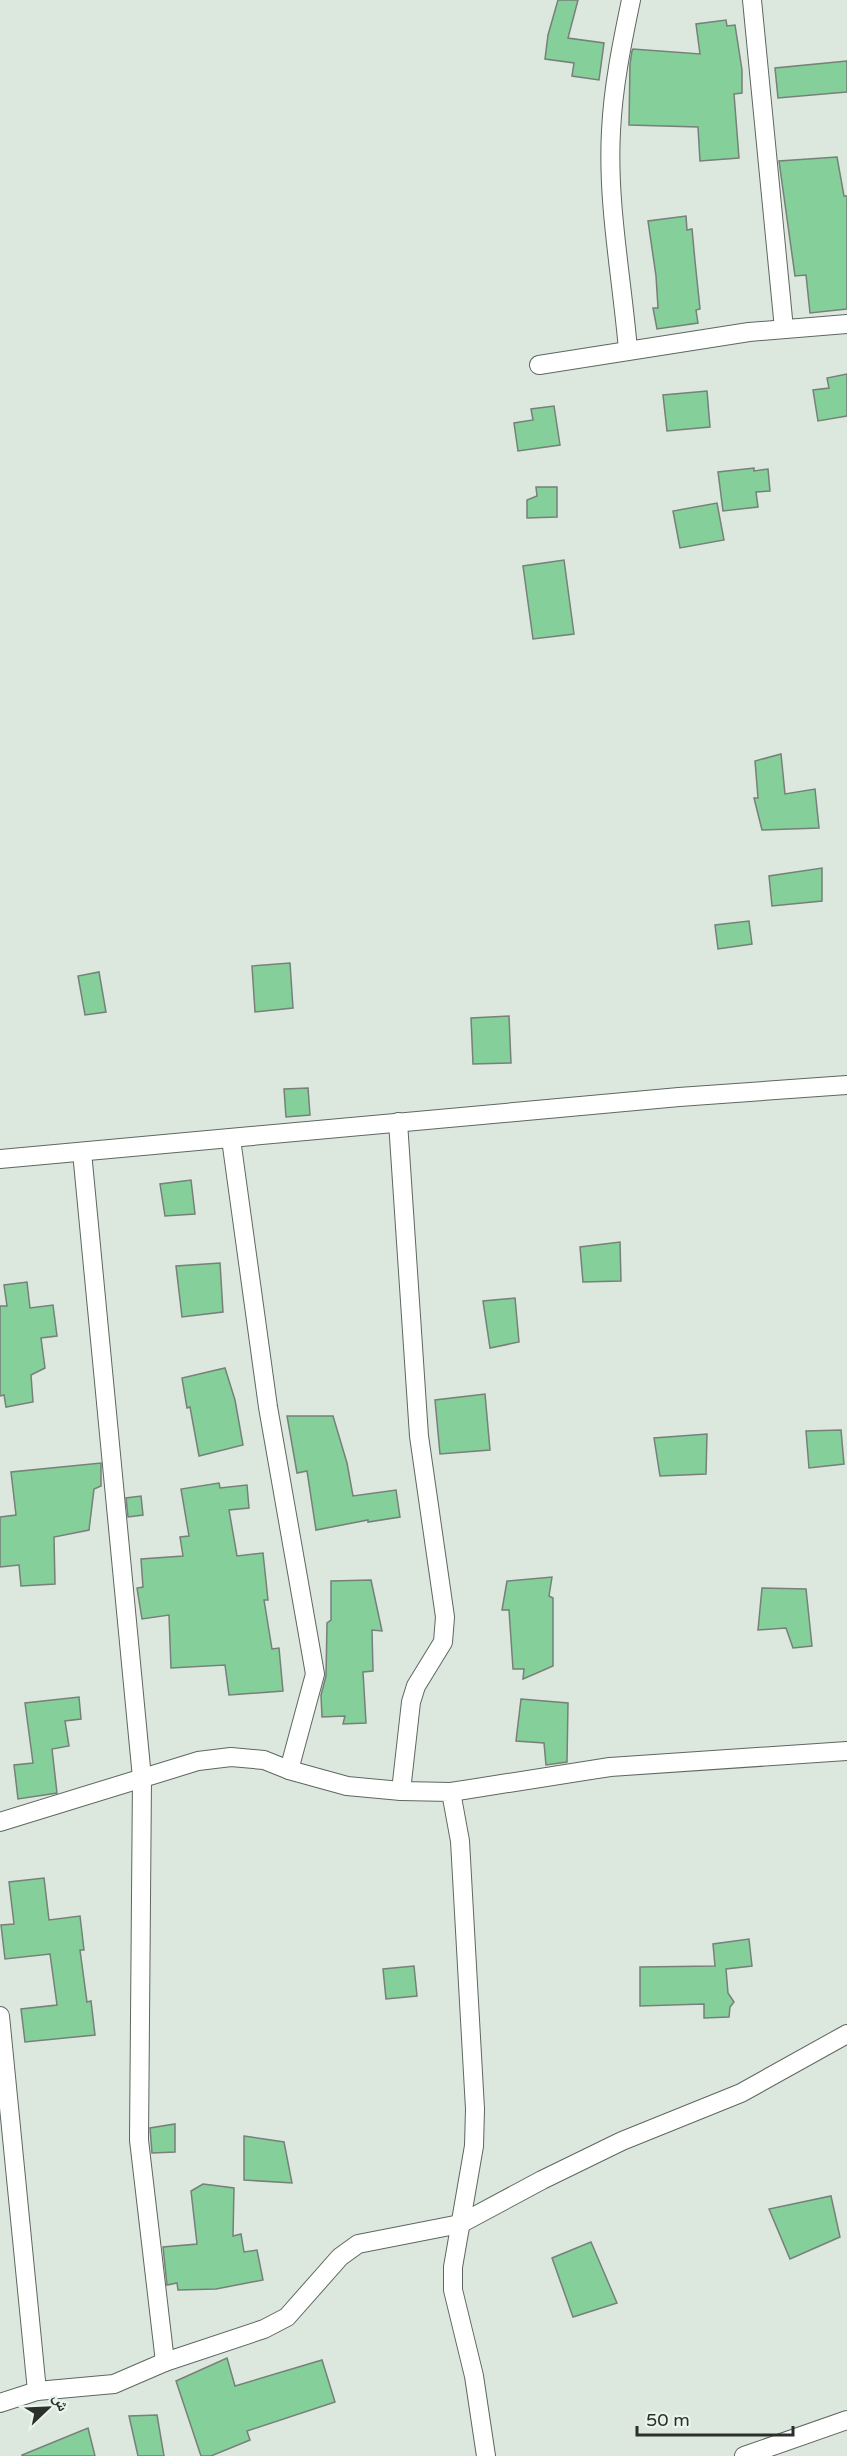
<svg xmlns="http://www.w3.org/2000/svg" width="847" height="2456" font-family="'Varela Round','Noto Naskh Arabic',sans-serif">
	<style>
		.building { fill: #84cf9a; stroke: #778079; stroke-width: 1.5 }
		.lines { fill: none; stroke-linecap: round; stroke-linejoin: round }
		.minor-casing { stroke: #5e6760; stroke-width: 20 }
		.minor { stroke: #fff; stroke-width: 18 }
	</style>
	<rect width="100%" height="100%" fill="#dce7de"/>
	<!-- building -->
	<g class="building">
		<path d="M558,0H578L568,38L604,43L599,80L572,76L574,63L545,59L548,35Z"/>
		<path d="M726,20L727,26L735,25L742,70V93L734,94L739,158L700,161L698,127L629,125L630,64L632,51L633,49L700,54L696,24Z"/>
		<path d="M847,61V92L778,98L775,68Z"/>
		<path d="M837,157L844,196H847V309L810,313L806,275L795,276L779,161Z"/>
		<path d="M686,216L687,230L692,229L695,261L700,309L696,310L698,323L657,329L653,308H658L656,276L648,221Z"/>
		<path d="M847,374V416L818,421L813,390L829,388L827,378Z"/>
		<path d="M707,391L710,427L667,431L663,395Z"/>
		<path d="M554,406L560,445L518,451L514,423L533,420L531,409Z"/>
		<path d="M754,468V471L768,469L770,491L756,492L758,507L723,511L718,472Z"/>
		<path d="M536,487H557V517L527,518V500L537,496Z"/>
		<path d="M717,503L724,540L680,548L673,511Z"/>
		<path d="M564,560L574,634L533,639L523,566Z"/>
		<path d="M781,754L785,794L815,789L819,828L762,830L754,798H758L755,761Z"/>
		<path d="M822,868V901L772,906L769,876Z"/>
		<path d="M749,921L752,944L718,949L715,925Z"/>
		<path d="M290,963L293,1008L255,1012L252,966Z"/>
		<path d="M99,972L106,1012L85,1015L78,976Z"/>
		<path d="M509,1016L511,1063L473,1064L471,1018Z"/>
		<path d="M308,1088L310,1115L286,1117L284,1089Z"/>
		<path d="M191,1180L195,1214L165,1216L160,1184Z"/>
		<path d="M620,1242L621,1281L583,1282L580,1247Z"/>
		<path d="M220,1263L223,1312L182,1317L176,1266Z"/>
		<path d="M27,1282L30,1308L53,1305L57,1336L41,1338L45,1368L31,1375L33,1402L6,1407L4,1395L0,1396V1306H7L4,1285Z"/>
		<path d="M515,1298L519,1342L490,1348L483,1301Z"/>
		<path d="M225,1368L235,1400L243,1445L199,1456L190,1407L187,1408L182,1378Z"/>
		<path d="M485,1394L490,1450L440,1454L435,1400Z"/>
		<path d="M287,1416H333L347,1463L353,1496L396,1490L400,1517L368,1522V1520L316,1530L307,1471L297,1473Z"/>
		<path d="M841,1430L844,1464L809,1468L806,1431Z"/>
		<path d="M707,1434L706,1474L660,1476L654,1438Z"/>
		<path d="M101,1463V1486L94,1489L89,1530L54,1537L55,1584L21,1586L19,1565L0,1567V1517L16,1515L11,1472Z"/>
		<path d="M219,1483L220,1488L247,1485L249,1508L229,1510L237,1556L263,1553L268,1600H264L272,1649L279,1648L283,1691L229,1695L225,1665L171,1668L169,1615L142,1619L137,1588L143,1587L141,1559L183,1556L180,1537L189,1536L181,1489Z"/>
		<path d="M141,1496L143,1515L128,1517L126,1498Z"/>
		<path d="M552,1577L549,1596L553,1598V1666L523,1679L524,1669H513L509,1610H502L507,1581Z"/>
		<path d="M371,1580L382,1631L372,1630L373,1671L363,1672L366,1723L343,1724L345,1716L322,1717L321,1695L326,1676L327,1623L331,1620V1581Z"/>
		<path d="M762,1588L806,1589L812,1646L793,1648L786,1628L758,1630Z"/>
		<path d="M79,1697L81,1719L65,1721L69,1746L52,1749L57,1793L18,1799L14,1765L33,1763L25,1703Z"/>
		<path d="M521,1699L568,1703L567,1762L546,1765L544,1743L516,1741Z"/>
		<path d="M44,1878L49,1920L80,1916L84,1950H80L87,2002L91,2001L95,2035L25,2042L21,2009L57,2005L50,1954L5,1959L1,1925L14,1924L9,1882Z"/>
		<path d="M749,1939L752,1966L726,1969L728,1993L734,2002L730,2007L729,2017L704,2018V2004L640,2006V1967L715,1966L713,1944Z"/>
		<path d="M414,1966L417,1996L386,1999L383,1969Z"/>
		<path d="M175,2124V2152L152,2153L150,2128Z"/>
		<path d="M244,2136L284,2142L292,2183L244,2180Z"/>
		<path d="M203,2184L234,2188L233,2236L241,2234L244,2252L257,2250L263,2280L216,2289L178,2290L177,2283L167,2285L163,2247L197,2244L191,2191Z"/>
		<path d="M831,2196L840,2237L790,2259L769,2209Z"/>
		<path d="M591,2242L617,2303L573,2317L552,2258Z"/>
		<path d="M227,2358L235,2386L322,2360L335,2402L247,2431L250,2440L211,2456H201L176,2381Z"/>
		<path d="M157,2415L164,2456H138L129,2416Z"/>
		<path d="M88,2428L95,2456H22V2455Z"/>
	</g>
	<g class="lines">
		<defs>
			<g id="minor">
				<path d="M752,0L784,329"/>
				<path d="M628,350C622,278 607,204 611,131C613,87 622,43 631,0"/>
				<path d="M539,365L749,332L847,324"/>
				<path d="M398,1122L419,1436L445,1617L443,1642L416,1686L411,1702L401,1791"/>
				<path d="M231,1139L268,1407L315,1674L289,1770"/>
				<path d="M82,1152L142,1778L139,2140L165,2362"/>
				<path d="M0,1159L679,1097L847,1085"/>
				<path d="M451,1792L610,1767L847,1751"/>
				<path d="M0,1822L198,1761L231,1757L264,1760L289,1770L347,1786L401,1791L451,1792L460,1841L475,2109L474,2146L453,2267V2290L474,2376L486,2456"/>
				<path d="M0,2016L37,2391L0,2403"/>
				<path d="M37,2391L114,2384L165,2362L264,2329L287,2317L340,2257L358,2244L460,2224L542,2180L622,2141L741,2093L847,2034"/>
				<path d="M744,2456L847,2420"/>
			</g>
		</defs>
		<!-- minor casing -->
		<use href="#minor" class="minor-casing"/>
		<!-- minor -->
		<use href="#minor" class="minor"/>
	</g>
	<!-- north arrow -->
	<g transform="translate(48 2408) rotate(67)" stroke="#e9f4ec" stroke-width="4.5" paint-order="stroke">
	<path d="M0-4.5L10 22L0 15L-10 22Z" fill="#2c302d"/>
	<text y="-9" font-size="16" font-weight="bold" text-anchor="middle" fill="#2c302d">ش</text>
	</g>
	<!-- scale -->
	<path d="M637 2426v9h156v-9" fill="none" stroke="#2c302d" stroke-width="3"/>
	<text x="646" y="2426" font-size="18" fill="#2c302d" stroke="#e9f4ec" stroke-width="4.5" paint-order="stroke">50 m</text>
</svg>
